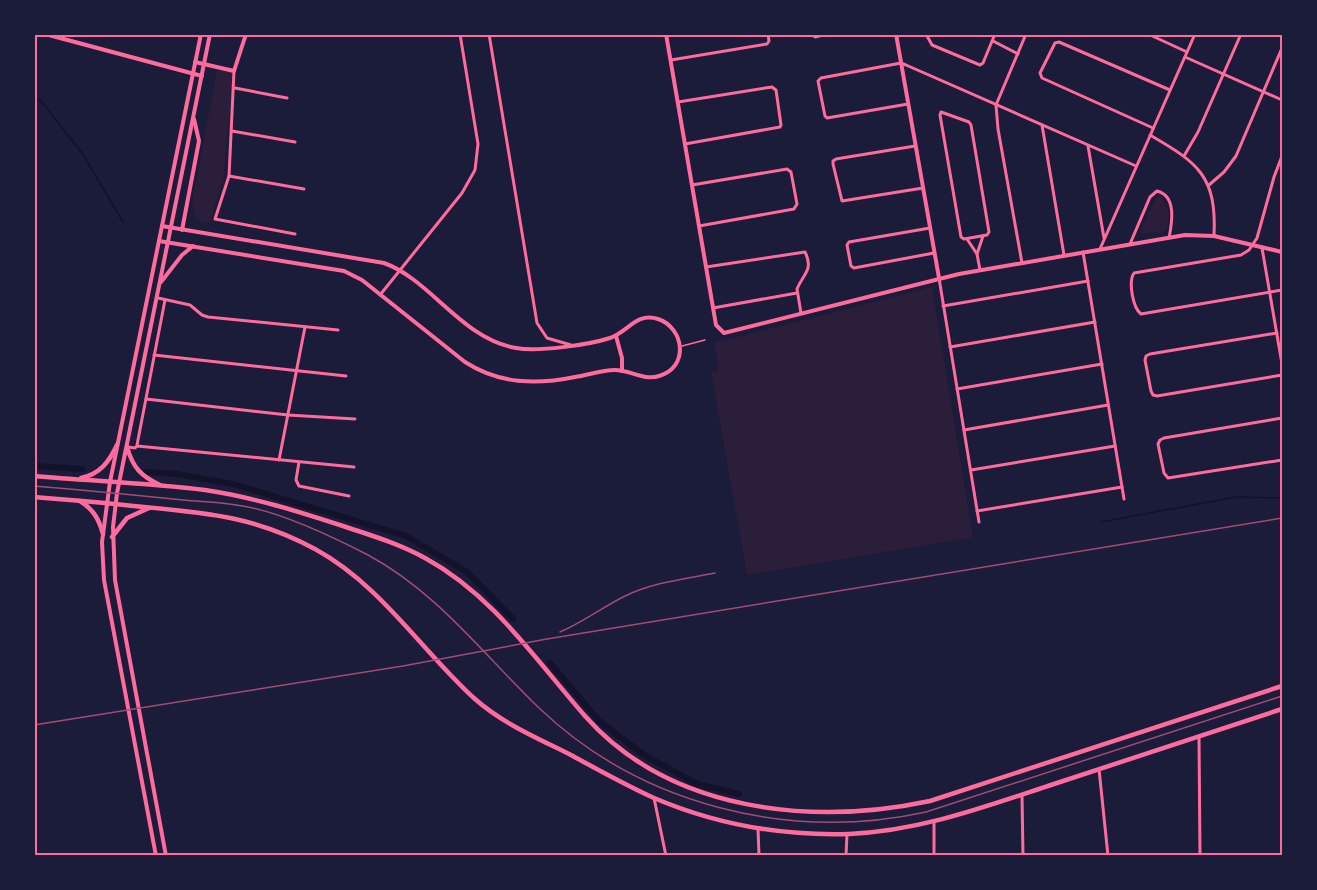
<svg xmlns="http://www.w3.org/2000/svg" width="1317" height="890" font-family="Mulish,sans-serif">
	<style>
		.green { fill: #2a1e3b }
		.lines { fill: none; stroke-linecap: round; stroke-linejoin: round }
		.stream { stroke: #12122b; stroke-width: 1.5 }
		.canal { stroke: #12122b; stroke-width: 6 }
		.service { stroke: #ff6b9d; stroke-width: 1.5 }
		.minor { stroke: #ff6b9d; stroke-width: 3 }
		.tertiary { stroke: #ff6b9d; stroke-width: 4 }
		.secondary { stroke: #ff6b9d; stroke-width: 4 }
		.primary { stroke: #ff6b9d; stroke-width: 4.5 }
		.rail { stroke: #a44b75; stroke-width: 1.5 }
		.neatline { fill: none; stroke: #ff6b9d; stroke-width: 2 }
	</style>
	<rect width="100%" height="100%" fill="#1b1b3a"/>
	<!-- green -->
	<g class="green">
		<path d="M217,70L234,72L223,179L210,222L204,224L195,216L192,203Z"/>
		<path d="M1160,195L1168,208V228L1164,231L1143,234L1140,232L1156,198Z"/>
		<path d="M932,287L973,537L747,575L711,372L719,370L714,343Z"/>
	</g>
	<g class="lines">
		<!-- stream -->
		<g class="stream">
			<path d="M34,96L41,101L82,153L123,222"/>
			<path d="M1101,522L1236,497L1282,498"/>
		</g>
		<!-- canal -->
		<g class="canal">
			<path d="M34,466L82,469"/>
			<path d="M146,472L177,474L233,484L406,536L467,572L513,619"/>
			<path d="M550,663L599,721L644,755L697,784L739,794"/>
		</g>
		<!-- service -->
		<path class="service" d="M682,346L705,340"/>
		<!-- minor -->
		<g class="minor">
			<path d="M489,34L537,323L547,338L571,345"/>
			<path d="M812,34L815,37L828,34"/>
			<path d="M926,34L932,45L980,65L983,63L995,34"/>
			<path d="M1148,34L1187,52"/>
			<path d="M993,41L1018,54"/>
			<path d="M1185,57L1282,100"/>
			<path d="M671,60L767,44L769,41L768,34"/>
			<path d="M234,71L229,176L215,219L295,234"/>
			<path d="M235,88L287,98"/>
			<path d="M678,102L772,87L776,90L781,125L780,127L685,144"/>
			<path d="M908,104L827,118L825,116L818,81L821,78L901,63L906,65L1136,166"/>
			<path d="M941,112L969,122L971,125L989,232L987,235L964,239L961,237L940,115Z"/>
			<path d="M1042,125L1064,255"/>
			<path d="M1153,128L1042,78L1040,73L1055,43L1059,42L1170,90"/>
			<path d="M232,131L295,142"/>
			<path d="M1150,135C1198,163 1217,176 1214,236"/>
			<path d="M915,146L836,159L833,161V164L842,201L923,188"/>
			<path d="M1088,146L1104,238"/>
			<path d="M1184,156L1198,132L1241,34"/>
			<path d="M1282,156L1274,177L1257,238L1249,250L1241,255L1134,273C1128,282 1133,308 1141,314L1282,290"/>
			<path d="M229,176L304,189"/>
			<path d="M692,185L787,169L791,172L797,204L794,209L699,226"/>
			<path d="M1209,185L1224,172L1236,156L1282,48"/>
			<path d="M930,228L849,242L847,245L851,266L854,268L934,253"/>
			<path d="M967,239L977,254L980,270"/>
			<path d="M1130,244L1150,197L1157,191C1177,196 1172,223 1169,238"/>
			<path d="M1262,248L1282,364"/>
			<path d="M1100,249L1195,34"/>
			<path d="M1083,252L1124,499"/>
			<path d="M977,254L983,236"/>
			<path d="M1022,263L998,129L996,105L1026,34"/>
			<path d="M706,267L805,252C814,270 803,274 797,289L801,313"/>
			<path d="M939,278L979,522"/>
			<path d="M380,295L462,193L475,170L478,144L460,34"/>
			<path d="M158,298L190,305L202,315L208,317L338,330"/>
			<path d="M943,306L1088,281"/>
			<path d="M713,308L797,293"/>
			<path d="M1277,333L1150,354L1146,356L1145,360L1151,391L1153,395L1157,396L1282,375"/>
			<path d="M950,347L1095,322"/>
			<path d="M154,355L346,376"/>
			<path d="M957,389L1102,364"/>
			<path d="M146,399L288,415L355,419"/>
			<path d="M1282,418L1164,438L1160,440L1158,444L1164,473L1168,478L1282,460"/>
			<path d="M964,430L1108,405"/>
			<path d="M137,445L165,300"/>
			<path d="M128,447L135,448L137,446L354,467"/>
			<path d="M279,460L305,327"/>
			<path d="M299,462L296,480L299,486L349,496"/>
			<path d="M971,470L1115,446"/>
			<path d="M977,511L1122,487"/>
			<path d="M1199,736L1200,856"/>
			<path d="M1099,769L1108,856"/>
			<path d="M1022,795L1023,856"/>
			<path d="M654,798L666,856"/>
			<path d="M758,828L759,856"/>
			<path d="M846,856L847,834"/>
			<path d="M934,856V822"/>
		</g>
		<!-- tertiary -->
		<g class="tertiary">
			<path d="M45,34L202,76"/>
			<path d="M666,34L716,325L724,333L959,274L1185,235L1214,236L1282,252"/>
			<path d="M896,34L939,278"/>
			<path d="M159,241L344,271L362,280L465,362C499,384 536,385 575,377C588,375 602,370 615,370C630,370 644,381 659,376C689,368 685,328 658,319C636,312 628,332 610,338C588,345 538,352 516,348C462,339 431,280 384,263L162,226"/>
			<path d="M616,336L622,358V371"/>
		</g>
		<!-- secondary -->
		<g class="secondary">
			<path d="M195,62L234,71L246,34"/>
			<path d="M182,230L199,141L194,119"/>
			<path d="M161,282L182,255L193,246"/>
			<path d="M156,856L104,580L102,542L110,482L201,34"/>
			<path d="M166,856L115,580L113,527L117,493L210,34"/>
		</g>
		<!-- primary -->
		<g class="primary">
			<path d="M127,447C133,468 141,476 160,485"/>
			<path d="M34,476C91,481 149,483 205,490C253,497 300,512 346,527C373,536 400,544 425,558C493,595 535,659 585,716C670,812 812,826 930,801L1282,686"/>
			<path d="M81,478C100,474 109,462 117,445"/>
			<path d="M34,497C71,500 107,503 144,507C209,513 256,517 315,549C381,585 421,650 475,699C502,723 537,738 569,754C597,769 625,785 654,798C715,824 783,836 849,834C921,831 987,806 1054,784C1130,759 1206,734 1282,709"/>
			<path d="M80,501C93,509 99,519 103,534"/>
			<path d="M112,537L127,518L149,508"/>
		</g>
		<!-- rail -->
		<g class="rail">
			<path d="M34,486C84,490 134,495 183,500C204,502 227,502 248,507C284,514 335,538 368,555C437,592 483,654 538,707C640,805 789,842 926,812L1282,696"/>
			<path d="M560,632C583,622 603,607 625,596C654,582 685,579 715,573"/>
			<path d="M34,725L403,666L547,639L1282,518"/>
		</g>
	</g>
	<!-- border -->
	<rect width="1317" height="890" fill="none" stroke="#1b1b3a" stroke-width="72"/>
	<rect x="36" y="36" width="1245" height="818" class="neatline"/>
</svg>
